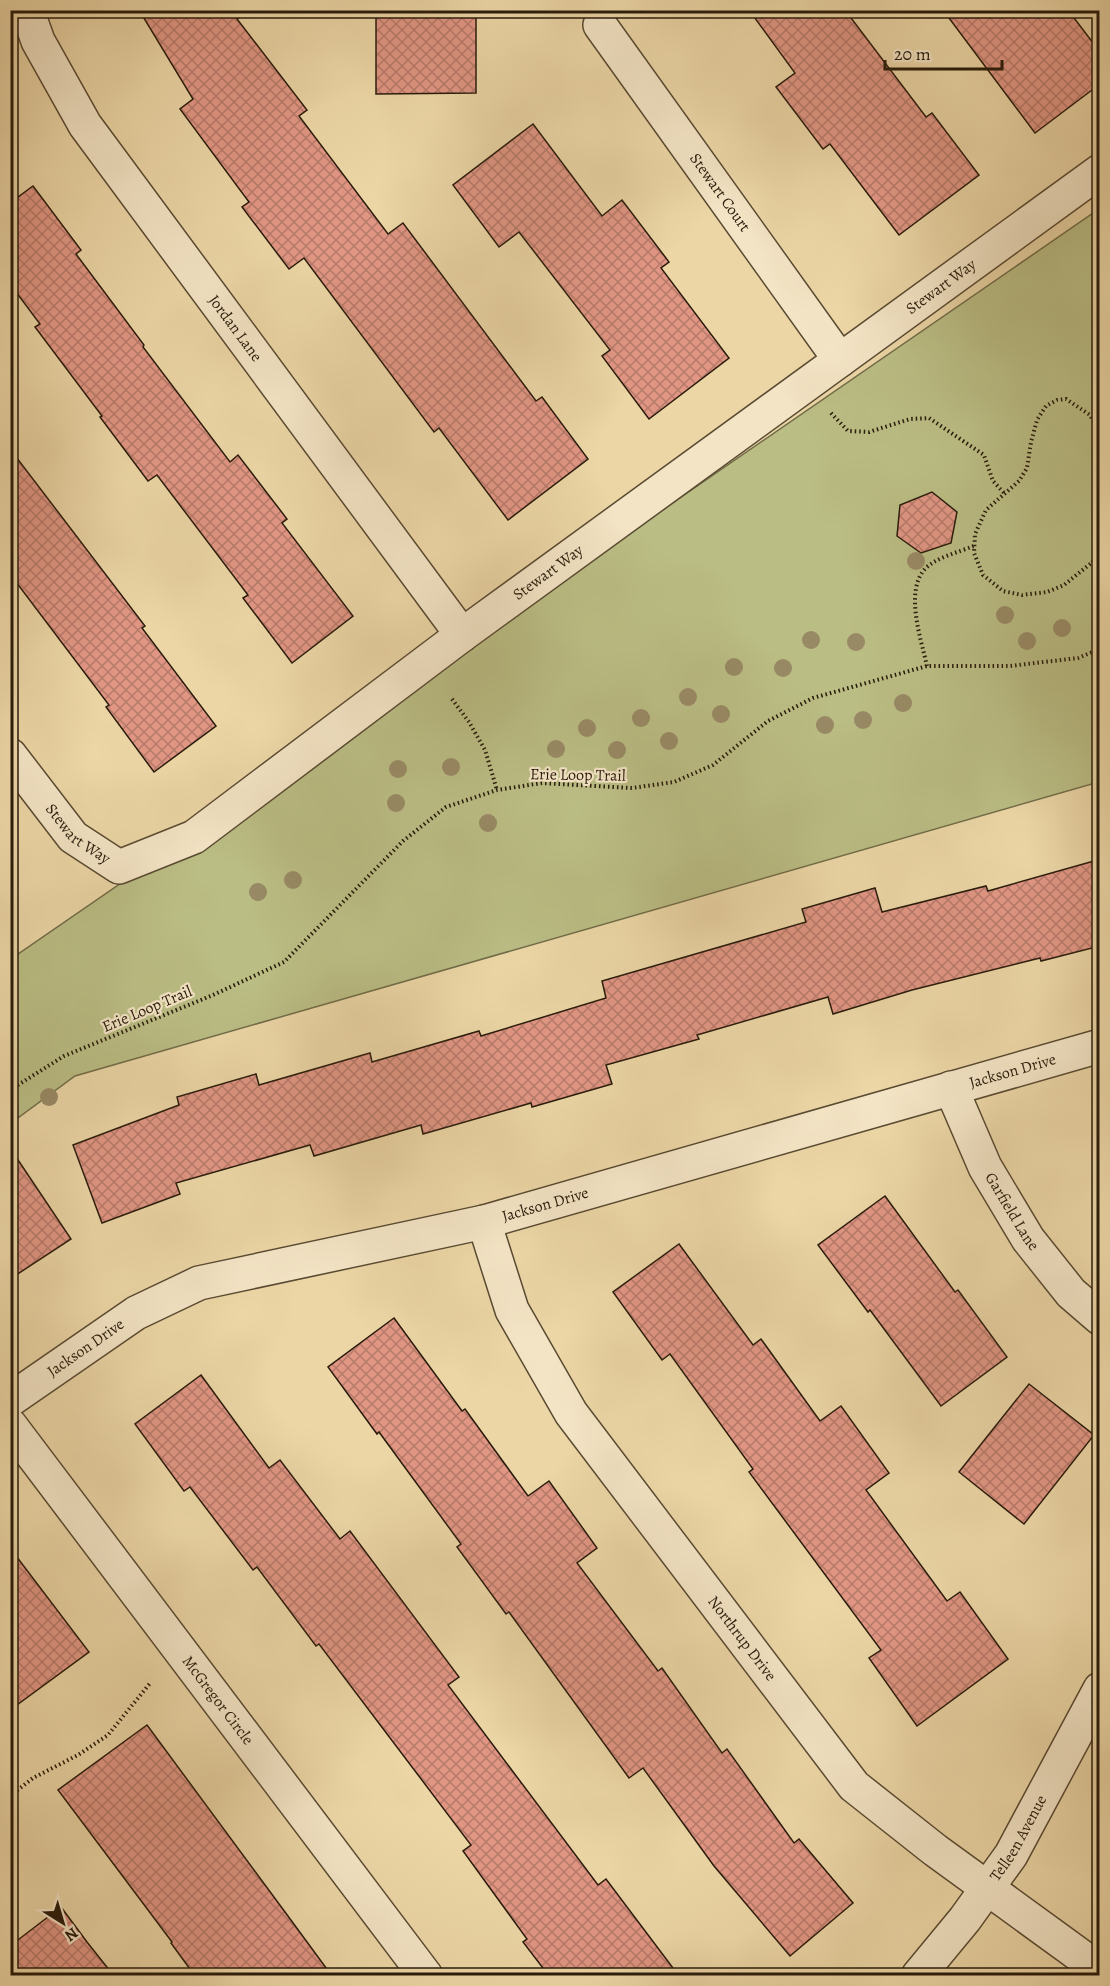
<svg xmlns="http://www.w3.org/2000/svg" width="1110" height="1986" font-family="Alegreya,serif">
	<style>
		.park { fill: #babd84; stroke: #716c48; stroke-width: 1.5 }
		.building { fill: url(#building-cross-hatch); stroke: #281b0b; stroke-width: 1.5 }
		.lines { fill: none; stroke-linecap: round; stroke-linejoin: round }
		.street-casing { stroke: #594a32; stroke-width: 36 }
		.path { stroke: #281b0b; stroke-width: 4; stroke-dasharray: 1.5 3; stroke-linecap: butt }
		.street { stroke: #f3e4c5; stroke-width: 33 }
		.tree { fill: #988a65 }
		.labels { text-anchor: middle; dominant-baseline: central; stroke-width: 4.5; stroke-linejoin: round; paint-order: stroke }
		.street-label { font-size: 16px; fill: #281b0b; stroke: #f3e4c5 }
	</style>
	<defs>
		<pattern id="building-cross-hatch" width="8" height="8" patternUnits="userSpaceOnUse" patternTransform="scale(1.5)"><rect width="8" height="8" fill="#e19684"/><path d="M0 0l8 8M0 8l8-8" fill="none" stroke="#b67a6a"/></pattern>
	</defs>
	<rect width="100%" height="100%" fill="#ecd6a6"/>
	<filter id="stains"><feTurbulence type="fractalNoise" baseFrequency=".00333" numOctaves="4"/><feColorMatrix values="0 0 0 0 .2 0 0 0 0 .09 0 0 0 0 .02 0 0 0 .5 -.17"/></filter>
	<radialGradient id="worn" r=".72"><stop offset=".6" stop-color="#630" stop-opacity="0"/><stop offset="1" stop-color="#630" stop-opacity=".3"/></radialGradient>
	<!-- park -->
	<path class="park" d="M1099,209V782L75,1076L11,1123V959Z"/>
	<!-- building -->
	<g class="building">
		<path d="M139,10H252L237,19L307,110L299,116L388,234L403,223L536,401L542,397L588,459L508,520L439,428L434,432L304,258L289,269L242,207L249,202L180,109L193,99Z"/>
		<path d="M749,10H845L926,117L932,113L979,175L899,235L830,144L823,149L776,87L795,73Z"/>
		<path d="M943,10H1068L1100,52V84L1035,133Z"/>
		<path d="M476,15V93L376,94V16Z"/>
		<path d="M533,124L602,216L622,200L669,262L661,268L729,358L649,419L602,356L610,350L519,232L499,247L453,185Z"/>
		<path d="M33,186L81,250L76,254L144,345L143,347L230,462L238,455L287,519L282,523L353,616L292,663L243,598L248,595L157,475L148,481L100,417L102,416L35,327L40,324L10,284V203Z"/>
		<path d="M10,449L145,626L142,628L216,726L154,772L106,707L109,705L10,574Z"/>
		<path d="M932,492L957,512L951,543L921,553L897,536L900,505Z"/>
		<path d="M1094,861L1100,882V946L1041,961L1040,958L912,990L833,1014L828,997L697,1035L699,1039L606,1065L612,1084L532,1107L531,1103L423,1134L421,1125L314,1156L310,1145L176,1183L180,1194L102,1223L73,1145L179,1105L177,1097L256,1074L259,1085L370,1053L372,1062L479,1031L481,1036L606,998L602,981L806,922L802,909L875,888L882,912L986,886L988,891Z"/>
		<path d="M10,1148L71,1239L10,1279Z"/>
		<path d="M885,1196L955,1292L958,1290L1007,1357L941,1406L870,1310L868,1312L818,1245Z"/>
		<path d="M679,1244L753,1345L761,1339L820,1421L841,1406L889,1473L866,1490L947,1601L960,1592L1008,1659L917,1726L869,1658L881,1650L749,1472L753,1469L670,1354L662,1360L613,1292Z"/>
		<path d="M394,1318L462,1411L465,1409L528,1496L549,1481L597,1548L577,1563L658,1671L662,1668L722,1753L727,1749L794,1843L799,1839L853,1903L790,1956L714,1866L643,1768L629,1778L509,1612L506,1614L457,1547L461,1544L379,1432L377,1434L328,1367Z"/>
		<path d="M201,1375L269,1468L280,1460L340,1539L350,1531L459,1677L448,1685L598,1885L606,1879L679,1976H549L523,1942L527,1939L463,1851L471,1845L319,1644L316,1646L257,1567L253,1570L190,1487L184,1491L135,1424Z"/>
		<path d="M1029,1384L1094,1435L1024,1524L959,1472Z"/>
		<path d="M10,1548L89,1652L10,1710Z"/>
		<path d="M147,1725L285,1912L332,1976H195L171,1943L172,1942L58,1790Z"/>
		<path d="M61,1907L87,1942L114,1976H10V1946Z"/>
	</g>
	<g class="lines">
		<defs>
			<g id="street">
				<path id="s1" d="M27,10L38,41L85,125L462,635"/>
				<path id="s2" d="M600,25L840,360"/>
				<path id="s3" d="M10,755L73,837L119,867L194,837L462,635L1100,171"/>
				<path id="s4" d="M951,1088L985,1167L1028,1239L1071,1293L1100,1318"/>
				<path id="s5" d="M484,1222L512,1310L571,1413L854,1786L935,1850L1100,1970"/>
				<path id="s6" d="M10,1400L136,1313L199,1283L484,1222L1100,1046"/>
				<path id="s7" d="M10,1425L426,1976"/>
				<path id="s8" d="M918,1976L965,1919L1011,1855L1100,1689"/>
			</g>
		</defs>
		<!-- street casing -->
		<use href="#street" class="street-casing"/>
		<!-- path -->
		<g class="path">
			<path d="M831,413L848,431L869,432L910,419L929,418L984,455L993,481L1004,493"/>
			<path d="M1100,434L1090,415L1066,399L1057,400L1046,406L1037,420L1031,442L1027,468L1019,481L986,510L975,534L974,553L983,575L1003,591L1022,595L1047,592L1064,585L1100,556"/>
			<path d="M1092,560L1100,567"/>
			<path d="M927,666C921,639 905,593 924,570C934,558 959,552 974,546"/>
			<path d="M452,699L469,722L485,750L497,790"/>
			<path d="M10,1090L64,1056L213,995L284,962L403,841L446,807L497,790L542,783L632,788L674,782L713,765L768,721L813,698L927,666H1010L1078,658L1100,649"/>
			<path d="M10,1796L33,1778L78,1755L108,1735L151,1682"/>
		</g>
		<!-- street -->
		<use href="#street" class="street"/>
	</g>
	<!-- trees -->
	<g class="tree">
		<circle cx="916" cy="561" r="9"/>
		<circle cx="1005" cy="615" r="9"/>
		<circle cx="1062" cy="628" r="9"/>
		<circle cx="811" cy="640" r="9"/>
		<circle cx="1027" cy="641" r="9"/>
		<circle cx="856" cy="642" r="9"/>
		<circle cx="734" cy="667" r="9"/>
		<circle cx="783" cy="668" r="9"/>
		<circle cx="688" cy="697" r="9"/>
		<circle cx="903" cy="703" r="9"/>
		<circle cx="721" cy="714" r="9"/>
		<circle cx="641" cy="718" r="9"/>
		<circle cx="863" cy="720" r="9"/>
		<circle cx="825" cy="725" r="9"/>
		<circle cx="587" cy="728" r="9"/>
		<circle cx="669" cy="741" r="9"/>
		<circle cx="556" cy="749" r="9"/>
		<circle cx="617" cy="750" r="9"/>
		<circle cx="451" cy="767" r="9"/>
		<circle cx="398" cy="769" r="9"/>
		<circle cx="396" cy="803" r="9"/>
		<circle cx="488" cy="823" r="9"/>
		<circle cx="293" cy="880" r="9"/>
		<circle cx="258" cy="892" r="9"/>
		<circle cx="49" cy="1097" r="9"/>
	</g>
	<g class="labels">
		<!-- street labels -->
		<g class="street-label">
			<text stroke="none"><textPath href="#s2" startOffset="206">Stewart Court</textPath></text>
			<text stroke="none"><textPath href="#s3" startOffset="1167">Stewart Way</textPath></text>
			<text stroke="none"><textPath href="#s1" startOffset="382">Jordan Lane</textPath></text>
			<text stroke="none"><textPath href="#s3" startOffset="681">Stewart Way</textPath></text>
			<text transform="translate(578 775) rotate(1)">Erie Loop Trail</text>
			<text stroke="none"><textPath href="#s3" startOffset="105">Stewart Way</textPath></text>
			<text transform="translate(147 1009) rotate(-23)">Erie Loop Trail</text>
			<text stroke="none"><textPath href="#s6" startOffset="1064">Jackson Drive</textPath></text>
			<text stroke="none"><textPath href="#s6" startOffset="578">Jackson Drive</textPath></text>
			<text stroke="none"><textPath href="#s4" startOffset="138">Garfield Lane</textPath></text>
			<text stroke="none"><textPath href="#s6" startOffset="92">Jackson Drive</textPath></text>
			<text stroke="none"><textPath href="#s5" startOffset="494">Northrup Drive</textPath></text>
			<text stroke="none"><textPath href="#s7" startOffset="345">McGregor Circle</textPath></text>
			<text stroke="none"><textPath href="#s8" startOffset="171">Telleen Avenue</textPath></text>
		</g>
	</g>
	<!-- margin -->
	<rect width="1110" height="1986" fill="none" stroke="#ecd6a6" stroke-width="36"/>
	<rect x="12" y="12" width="1086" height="1962" fill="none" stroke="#281b0b" stroke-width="3"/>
	<rect x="18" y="18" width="1074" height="1950" fill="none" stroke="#281b0b" stroke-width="1.5"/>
	<!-- north arrow -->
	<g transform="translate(63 1923) rotate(143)" stroke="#f3e4c5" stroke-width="4.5" paint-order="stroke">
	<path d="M0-4.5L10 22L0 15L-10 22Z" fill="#281b0b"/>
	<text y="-9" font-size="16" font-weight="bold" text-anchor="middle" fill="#281b0b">N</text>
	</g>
	<!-- scale -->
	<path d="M885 60v9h117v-9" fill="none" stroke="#281b0b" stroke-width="3"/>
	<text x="894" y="60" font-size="18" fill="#281b0b" stroke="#f3e4c5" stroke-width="4.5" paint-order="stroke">20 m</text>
	<rect width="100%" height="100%" filter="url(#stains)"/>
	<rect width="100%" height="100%" fill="url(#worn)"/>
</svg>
